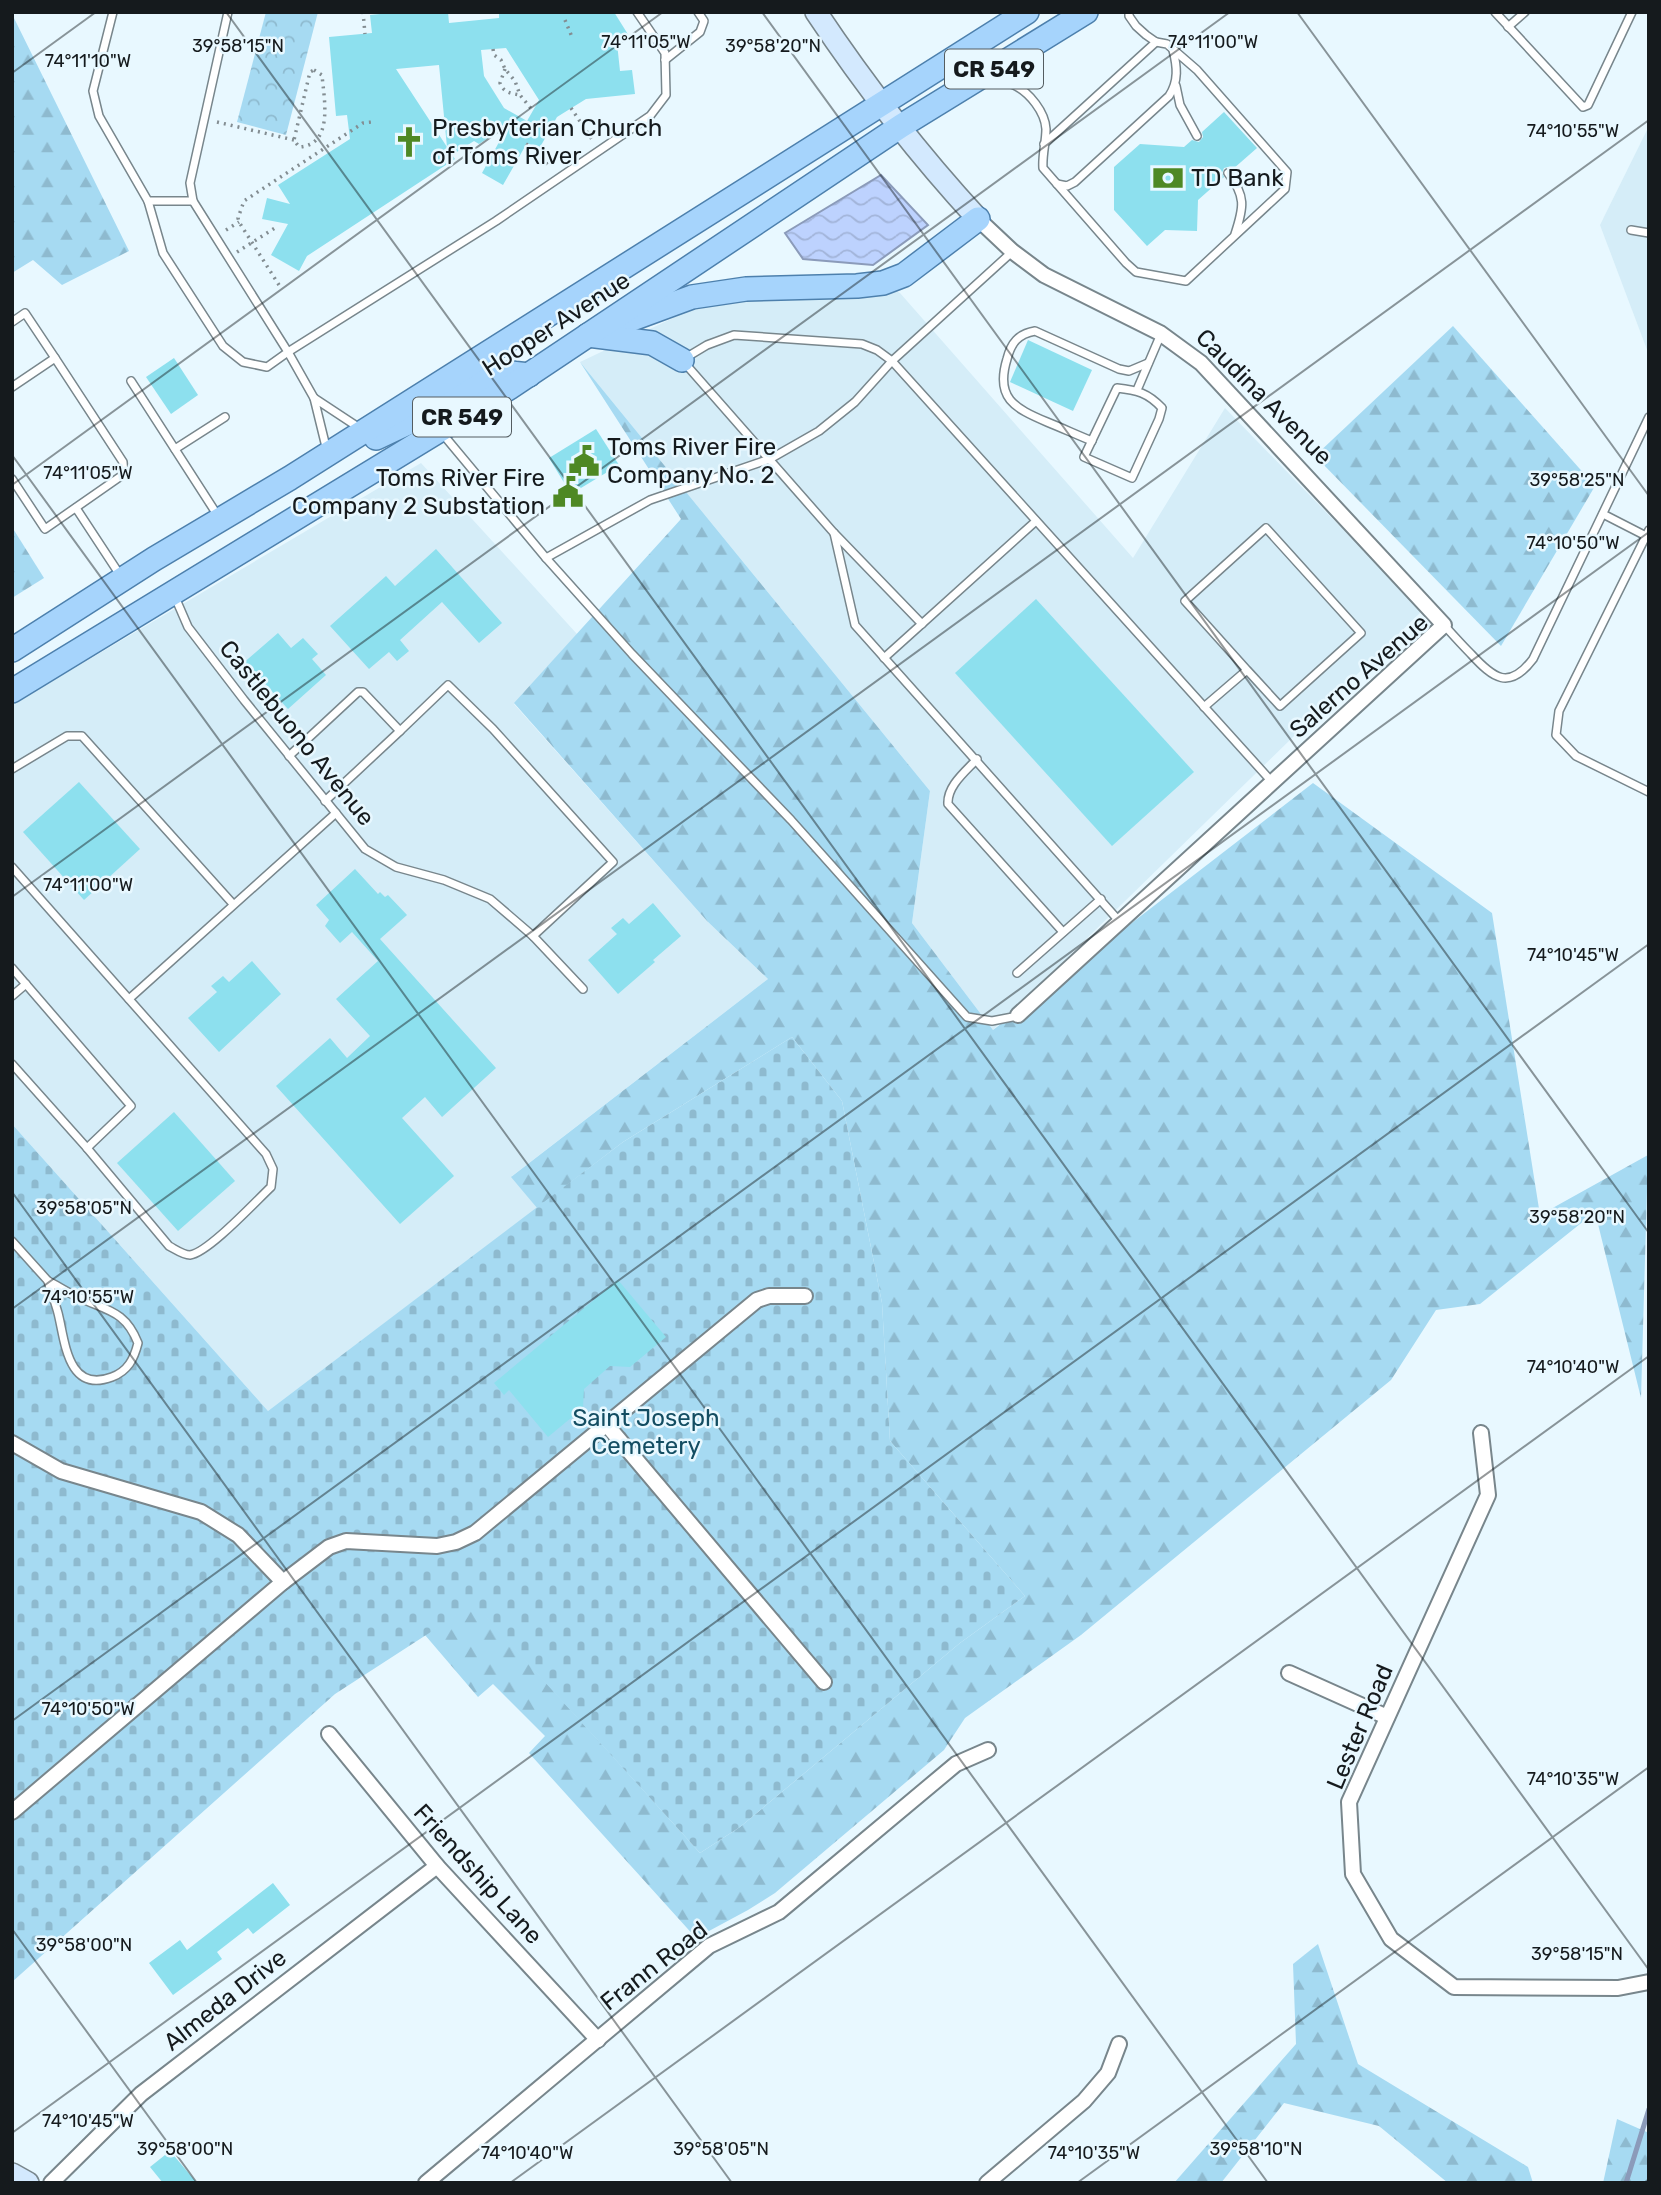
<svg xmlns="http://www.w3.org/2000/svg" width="1661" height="2195" font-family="Rubik,sans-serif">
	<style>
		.built { fill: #d5edf8 }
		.forest { fill: url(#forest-firs) }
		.cemetery { fill: url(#cemetery-stones) }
		.park { fill: url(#park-crowns) }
		.water { fill: url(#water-waves); stroke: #8b9bba; stroke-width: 2 }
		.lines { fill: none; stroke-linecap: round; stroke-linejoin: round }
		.stream { stroke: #8b9bba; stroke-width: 5 }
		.building { fill: #8de0ee; fill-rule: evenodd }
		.lane-casing { stroke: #78868c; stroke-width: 10 }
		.street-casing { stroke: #78868c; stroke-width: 18 }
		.secondary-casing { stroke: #78868c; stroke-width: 24 }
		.primary-casing { stroke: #4d80ad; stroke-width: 26 }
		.path { stroke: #838d92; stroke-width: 3.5; stroke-dasharray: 2 5; stroke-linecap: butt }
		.lane { stroke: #fff; stroke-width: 7 }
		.street { stroke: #fff; stroke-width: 14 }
		.secondary { stroke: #d3e9fe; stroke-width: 21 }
		.primary { stroke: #a6d4fc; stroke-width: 23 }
		.ticks { fill: none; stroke: #151a1d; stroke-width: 2; stroke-opacity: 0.45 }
		.labels { text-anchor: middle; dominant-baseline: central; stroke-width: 5; stroke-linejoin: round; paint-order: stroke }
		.shield { fill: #e8f8ff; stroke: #545d61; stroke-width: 2 }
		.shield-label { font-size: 23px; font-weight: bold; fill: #151a1d }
		.poi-label { font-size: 24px; fill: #151a1d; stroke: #e8f8ff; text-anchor: start }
		.street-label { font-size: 24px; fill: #151a1d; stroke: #e8f8ff }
		.park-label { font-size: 24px; fill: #134d62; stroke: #e8f8ff }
		.ticks-label { font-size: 18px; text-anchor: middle; fill: #151a1d; stroke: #e8f8ff; stroke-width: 5; stroke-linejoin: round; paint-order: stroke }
	</style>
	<defs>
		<pattern id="forest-firs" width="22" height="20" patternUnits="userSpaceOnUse" patternTransform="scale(1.75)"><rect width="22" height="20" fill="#a6daf2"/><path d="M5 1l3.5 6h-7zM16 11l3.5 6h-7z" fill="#8ebacf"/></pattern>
		<pattern id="cemetery-stones" width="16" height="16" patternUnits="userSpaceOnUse" patternTransform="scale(1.75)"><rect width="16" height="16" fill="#a6daf2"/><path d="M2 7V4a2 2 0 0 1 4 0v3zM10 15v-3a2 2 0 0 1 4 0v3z" fill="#8ebacf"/></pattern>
		<pattern id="park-crowns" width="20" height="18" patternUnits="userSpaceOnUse" patternTransform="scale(1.75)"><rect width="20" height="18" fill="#a6daf2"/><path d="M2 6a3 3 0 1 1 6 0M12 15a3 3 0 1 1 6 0" fill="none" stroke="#8ebacf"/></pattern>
		<pattern id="water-waves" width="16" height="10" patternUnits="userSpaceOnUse" patternTransform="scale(1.75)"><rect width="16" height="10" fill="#bdd2fe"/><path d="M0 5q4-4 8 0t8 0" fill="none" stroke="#a2b4d9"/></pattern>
	</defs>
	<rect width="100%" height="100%" fill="#e8f8ff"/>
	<!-- built -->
	<g class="built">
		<path d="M1649,126V355L1600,225Z"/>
		<path d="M885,284L900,293L1133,558L1225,408L1422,611L993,1030L912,923L930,791L580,362L728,292Z"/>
		<path d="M421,463L577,634L514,704L707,921L768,979L512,1176L537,1208L268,1411L12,1124V705Z"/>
	</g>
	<!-- forest -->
	<g class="forest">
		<path d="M12,14L129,251L62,285L33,260L12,273Z"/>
		<path d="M1453,326L1595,486L1501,646L1315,456Z"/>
		<path d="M580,362L930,791L912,923L993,1030L1313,783L1492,913L1540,1215L1648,1155L1641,1398L1595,1212L1480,1304L1436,1310L1391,1380L1081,1635L965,1718L944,1750L775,1893L748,1910L696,1938L529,1753L545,1736L493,1684L478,1697L425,1635L474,1603L700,1853L740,1827L960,1643L1025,1596L890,1441L882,1303L842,1101L792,1037L623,1142L537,1208L511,1177L768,979L707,921L514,703L681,519Z"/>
		<path d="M12,527L44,578L12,598Z"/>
		<path d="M1318,1944L1358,2064L1528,2167L1533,2183H1448L1379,2126L1284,2103L1221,2183H1174L1296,2044L1293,1964Z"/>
		<path d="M1617,2119L1649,2133V2183H1603Z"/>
	</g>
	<!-- cemetery -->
	<path class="cemetery" d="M792,1037L842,1101L882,1303L890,1441L1025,1596L960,1643L740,1827L700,1853L474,1604L335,1694L12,1982V1124L268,1411L623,1142Z"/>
	<!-- park -->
	<path class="park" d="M266,12H318L286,135L237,122Z"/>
	<!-- water -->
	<path class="water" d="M881,175L928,225L873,265L803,259L785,233Z"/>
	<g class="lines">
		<!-- stream -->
		<path class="stream" d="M1626,2183L1649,2109"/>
	</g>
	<!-- building -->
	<g class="building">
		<path d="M380,12H448L449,23L499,18V12H614L629,36L617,43L620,71L632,70L635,94L586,99L557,117L539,149L527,143L503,185L482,173L509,124L479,144L474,141L452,155L455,159L307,256L299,271L271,255L288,224L262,219L267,198L290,204L278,185L350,139L347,115L336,116L329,37L372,33L370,15L380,14ZM506,48L539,100L527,121L504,108L484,76L481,50ZM439,65L447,147L396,69Z"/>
		<path d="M1224,112L1257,148L1233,169L1228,167L1224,168L1222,173L1224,177L1198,200L1197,231L1165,230L1147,246L1114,210V167L1140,144L1184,147L1192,140L1199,142L1203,137L1202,132Z"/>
		<path d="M1028,340L1092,370L1073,411L1010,382Z"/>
		<path d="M174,358L198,395L171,414L146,377Z"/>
		<path d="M596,429L619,465L571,494L549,458Z"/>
		<path d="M436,549L502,623L479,643L442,602L400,640L409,651L397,661L389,652L369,669L330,626L386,576L395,586Z"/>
		<path d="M1036,599L1194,772L1112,846L955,673Z"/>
		<path d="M278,633L291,648L303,638L318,654L312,659L326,675L288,709L259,677L254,681L241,665Z"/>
		<path d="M79,782L140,849L84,900L23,832Z"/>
		<path d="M355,869L378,894L380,892L385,897L388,895L407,915L380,939L496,1068L442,1117L425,1097L402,1118L454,1176L400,1224L276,1086L330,1038L347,1058L370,1036L336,999L378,961L352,932L340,943L325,926L329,920L316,905Z"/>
		<path d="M653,903L681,936L653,960L655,962L618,994L588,960L617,934L611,928L623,918L629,924Z"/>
		<path d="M252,961L281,994L219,1052L188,1018L217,992L211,986L223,976L229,982Z"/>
		<path d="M174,1112L235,1181L178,1231L117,1163Z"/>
		<path d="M618,1280L666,1337L630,1367L610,1366L584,1389L583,1408L548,1437L509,1390L504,1395L494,1383Z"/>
		<path d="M273,1883L290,1905L253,1934L248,1928L217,1952L222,1959L173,1995L149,1963L180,1940L187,1950Z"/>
		<path d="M170,2151L197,2183H163L150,2167Z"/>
	</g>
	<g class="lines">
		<defs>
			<g id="lane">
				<path d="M113,12L93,91L99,116L148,201L163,253L223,346L243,362L267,367L288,352L193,201L190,183L228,12"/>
				<path d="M1495,12L1583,107L1588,105L1632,12"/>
				<path d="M1508,27L1525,12"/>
				<path d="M665,60L700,32L704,21L698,12"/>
				<path d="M987,80C996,81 1006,82 1014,85C1030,93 1045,112 1046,129C1046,142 1042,155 1043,168L1126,263L1136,272L1186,281L1285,189L1287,172L1197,70L1167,44L1156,42L1146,35L1136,26L1129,16V12"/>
				<path d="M1176,86L1180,105L1197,136"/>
				<path d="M1044,144L1156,42"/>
				<path d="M1228,173C1246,196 1244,207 1235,234"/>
				<path d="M1057,184L1067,186L1075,182L1169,96C1179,81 1177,66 1173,50"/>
				<path d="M148,201H193"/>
				<path d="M1631,230L1649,233"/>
				<path d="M12,322L25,313L55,358"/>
				<path d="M131,381L218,516"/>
				<path d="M12,387L55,358L123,462L124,474L45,529L12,479"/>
				<path d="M1117,388C1137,390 1148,393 1162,408L1159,419L1132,478L1084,457Z"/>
				<path d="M1137,390L1161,334"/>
				<path d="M314,398L288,352L496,221L650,116L666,95L665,53L637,12"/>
				<path d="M441,432L546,558L632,654L791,820L967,1017L992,1021L1018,1016"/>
				<path d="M1092,441C1077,435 1062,428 1047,422C1014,408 995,398 1007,359C1011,343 1018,334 1035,331L1119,369L1129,371L1148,363"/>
				<path d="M175,449L225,417"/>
				<path d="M327,451L314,398L361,429"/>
				<path d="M76,508L120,575"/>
				<path d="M1603,514L1646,536"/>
				<path d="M1649,530L1559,711L1556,735L1576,756L1649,792"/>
				<path d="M834,533L855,625L1120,922"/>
				<path d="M546,558L650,500L770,459L819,431L855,402L892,361L1012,252"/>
				<path d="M175,597L188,627L244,700L365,849L396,867L444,880L490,899L533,936L583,989"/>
				<path d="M922,624L834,533L682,360L707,345L734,335L862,344L877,350L892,361L1273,783"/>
				<path d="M1444,625C1453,635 1462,645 1471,654C1493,678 1509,691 1533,659L1649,417"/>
				<path d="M884,658L1036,521"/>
				<path d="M1204,707L1247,670L1280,706L1361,633L1266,528L1185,601L1247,670"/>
				<path d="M400,731L448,685L493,729L613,862L533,936"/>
				<path d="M289,756L358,692H363L400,731L325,801"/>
				<path d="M977,759C965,772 947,786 948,804L1063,932"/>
				<path d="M12,769L67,736H82L233,904"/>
				<path d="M12,867L266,1154L273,1169L271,1187C256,1201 208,1253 190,1255C183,1255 175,1249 169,1246L87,1148L12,1064"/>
				<path d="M12,968L131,1106L87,1148"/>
				<path d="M1017,973L1101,899"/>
				<path d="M12,996L26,984"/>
				<path d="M129,999L336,813"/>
				<path d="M12,1241L48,1281"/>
				<path d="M48,1281C58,1286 68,1293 78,1297C107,1311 125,1310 138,1343C134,1359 128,1371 112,1377C67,1394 65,1340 58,1313C55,1302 51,1292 48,1281Z"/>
			</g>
			<g id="street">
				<path d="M978,219L1012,251L1044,275L1160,333L1201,363L1444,625L1018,1015"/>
				<path d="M606,1424L824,1682"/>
				<path d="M1481,1433L1488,1495L1349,1802L1353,1874L1391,1939L1454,1987L1618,1988L1649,1982"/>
				<path d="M12,1443L61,1471L201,1512L238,1535L283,1582"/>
				<path d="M1289,1673L1387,1717"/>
				<path d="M329,1734L437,1866L598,2040"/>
				<path d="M12,1812L283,1582L329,1547L346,1541L437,1546L456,1542L475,1533L757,1300L769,1296H805"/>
				<path d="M51,2183L141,2094L437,1866"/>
				<path d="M426,2183L709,1946L779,1912L956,1764L988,1750"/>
				<path d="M987,2183L1084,2101L1108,2073L1119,2044"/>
			</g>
			<g id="secondary">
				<path d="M816,12C864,84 919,155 978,219"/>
				<path d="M12,2174L28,2183"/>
			</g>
			<g id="primary">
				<path d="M624,322L692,297L746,289L857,286L883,283L904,275L978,219"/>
				<path d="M588,335L652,343L682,360"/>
				<path d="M376,438L416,419L492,377L511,373L529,375"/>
				<path d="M12,650L154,559L290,478L1027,12"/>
				<path d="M12,691L509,388L901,126L1086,12"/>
			</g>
		</defs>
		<!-- lane casing -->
		<use href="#lane" class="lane-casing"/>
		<!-- street casing -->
		<use href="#street" class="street-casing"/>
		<!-- secondary casing -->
		<use href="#secondary" class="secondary-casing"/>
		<!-- primary casing -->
		<use href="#primary" class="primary-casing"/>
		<!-- path -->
		<g class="path">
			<path d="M363,12L365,34"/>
			<path d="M565,20L572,37"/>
			<path d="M493,49L494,55L501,60L505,69L515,81L520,95L533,111"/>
			<path d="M505,69L500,83C504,93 510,93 520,95"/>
			<path d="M314,70L322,75C324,99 334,145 299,147L294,140L310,72Z"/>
			<path d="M571,108L593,141"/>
			<path d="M217,122L294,140"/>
			<path d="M526,144L537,151L550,168"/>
			<path d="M226,230L239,222"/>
			<path d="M237,252L278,226"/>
			<path d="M279,285L239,222L238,218L244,201L363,123L372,122"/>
		</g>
		<!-- lane -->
		<use href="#lane" class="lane"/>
		<!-- street -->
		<use href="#street" class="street"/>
		<!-- secondary -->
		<use href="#secondary" class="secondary"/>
		<!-- primary -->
		<use href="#primary" class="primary"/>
	</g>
	<!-- ticks -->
	<path class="ticks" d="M226,12L1649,1970M762,12L1649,1233M1297,12L1649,496M12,73L96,12M12,455L1268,2183M12,485L663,12M12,897L1230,12M12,1192L732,2183M12,1309L1649,120M12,1721L1649,532M12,1929L197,2183M12,2133L1649,944M510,2183L1649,1356M1077,2183L1649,1767M1644,2183L1649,2179"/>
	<!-- icons -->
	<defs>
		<symbol id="church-bare" viewBox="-9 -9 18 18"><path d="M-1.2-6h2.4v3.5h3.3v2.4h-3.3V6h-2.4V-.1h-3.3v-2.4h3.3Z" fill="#4e8824" stroke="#e8f8ff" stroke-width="2.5" paint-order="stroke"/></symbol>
		<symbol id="bank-bare" viewBox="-9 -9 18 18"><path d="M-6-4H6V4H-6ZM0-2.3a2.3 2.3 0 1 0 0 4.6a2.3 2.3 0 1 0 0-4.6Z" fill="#4e8824" stroke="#e8f8ff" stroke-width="2.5" paint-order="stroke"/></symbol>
		<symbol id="civic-bare" viewBox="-9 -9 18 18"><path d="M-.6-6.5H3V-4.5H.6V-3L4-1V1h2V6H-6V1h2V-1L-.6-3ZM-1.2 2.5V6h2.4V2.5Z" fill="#4e8824" stroke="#e8f8ff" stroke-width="2.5" paint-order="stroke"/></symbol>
	</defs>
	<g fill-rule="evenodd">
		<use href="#church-bare" x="387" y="120" width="44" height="44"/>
		<use href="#bank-bare" x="1146" y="156" width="44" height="44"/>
		<use href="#civic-bare" x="562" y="439" width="44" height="44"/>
		<use href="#civic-bare" x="546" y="470" width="44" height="44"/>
	</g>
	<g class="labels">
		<!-- shield labels -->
		<g class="shield">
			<rect x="945" y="49.5" width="98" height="39" rx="5"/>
			<rect x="413" y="397.5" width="98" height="39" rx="5"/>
		</g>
		<g class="shield-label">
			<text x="994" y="69">CR 549</text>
			<text x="462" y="417">CR 549</text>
		</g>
		<!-- poi labels -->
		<g class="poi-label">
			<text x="432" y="128">Presbyterian Church<tspan x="432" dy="28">of Toms River</tspan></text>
			<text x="1191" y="178">TD Bank</text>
			<text x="607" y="447">Toms River Fire<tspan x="607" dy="28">Company No. 2</tspan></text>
			<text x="545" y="478" text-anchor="end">Toms River Fire<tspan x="545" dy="28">Company 2 Substation</tspan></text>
		</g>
		<!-- street labels -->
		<g class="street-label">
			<text transform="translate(556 324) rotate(-33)">Hooper Avenue</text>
			<text transform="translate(1264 397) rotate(45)">Caudina Avenue</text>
			<text transform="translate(1359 676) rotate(-41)">Salerno Avenue</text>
			<text transform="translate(297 733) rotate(51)">Castlebuono Avenue</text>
			<text transform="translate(1360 1727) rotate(-67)">Lester Road</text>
			<text transform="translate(478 1874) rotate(48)">Friendship Lane</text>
			<text transform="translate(654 1966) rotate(-38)">Frann Road</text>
			<text transform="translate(225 2000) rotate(-38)">Almeda Drive</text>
		</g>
		<!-- park labels -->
		<g class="park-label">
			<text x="646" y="1418">Saint Joseph<tspan x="646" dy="28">Cemetery</tspan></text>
		</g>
	</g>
	<g class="ticks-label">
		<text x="646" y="48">74°11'05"W</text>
		<text x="1213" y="48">74°11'00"W</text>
		<text x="238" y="52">39°58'15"N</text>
		<text x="773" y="52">39°58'20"N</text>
		<text x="88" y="67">74°11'10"W</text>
		<text x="1573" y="137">74°10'55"W</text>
		<text x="88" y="479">74°11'05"W</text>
		<text x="1577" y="486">39°58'25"N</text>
		<text x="1573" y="549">74°10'50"W</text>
		<text x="88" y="891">74°11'00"W</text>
		<text x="1573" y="961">74°10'45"W</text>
		<text x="84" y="1214">39°58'05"N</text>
		<text x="1577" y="1223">39°58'20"N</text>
		<text x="88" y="1303">74°10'55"W</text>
		<text x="1573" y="1373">74°10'40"W</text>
		<text x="88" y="1715">74°10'50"W</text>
		<text x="1573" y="1785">74°10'35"W</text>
		<text x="84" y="1951">39°58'00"N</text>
		<text x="1577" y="1960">39°58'15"N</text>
		<text x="88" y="2127">74°10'45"W</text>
		<text x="185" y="2155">39°58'00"N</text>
		<text x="721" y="2155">39°58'05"N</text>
		<text x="1256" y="2155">39°58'10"N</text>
		<text x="527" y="2159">74°10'40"W</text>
		<text x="1094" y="2159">74°10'35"W</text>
	</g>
	<!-- border -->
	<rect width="1661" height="2195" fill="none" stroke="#151a1d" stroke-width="28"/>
</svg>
